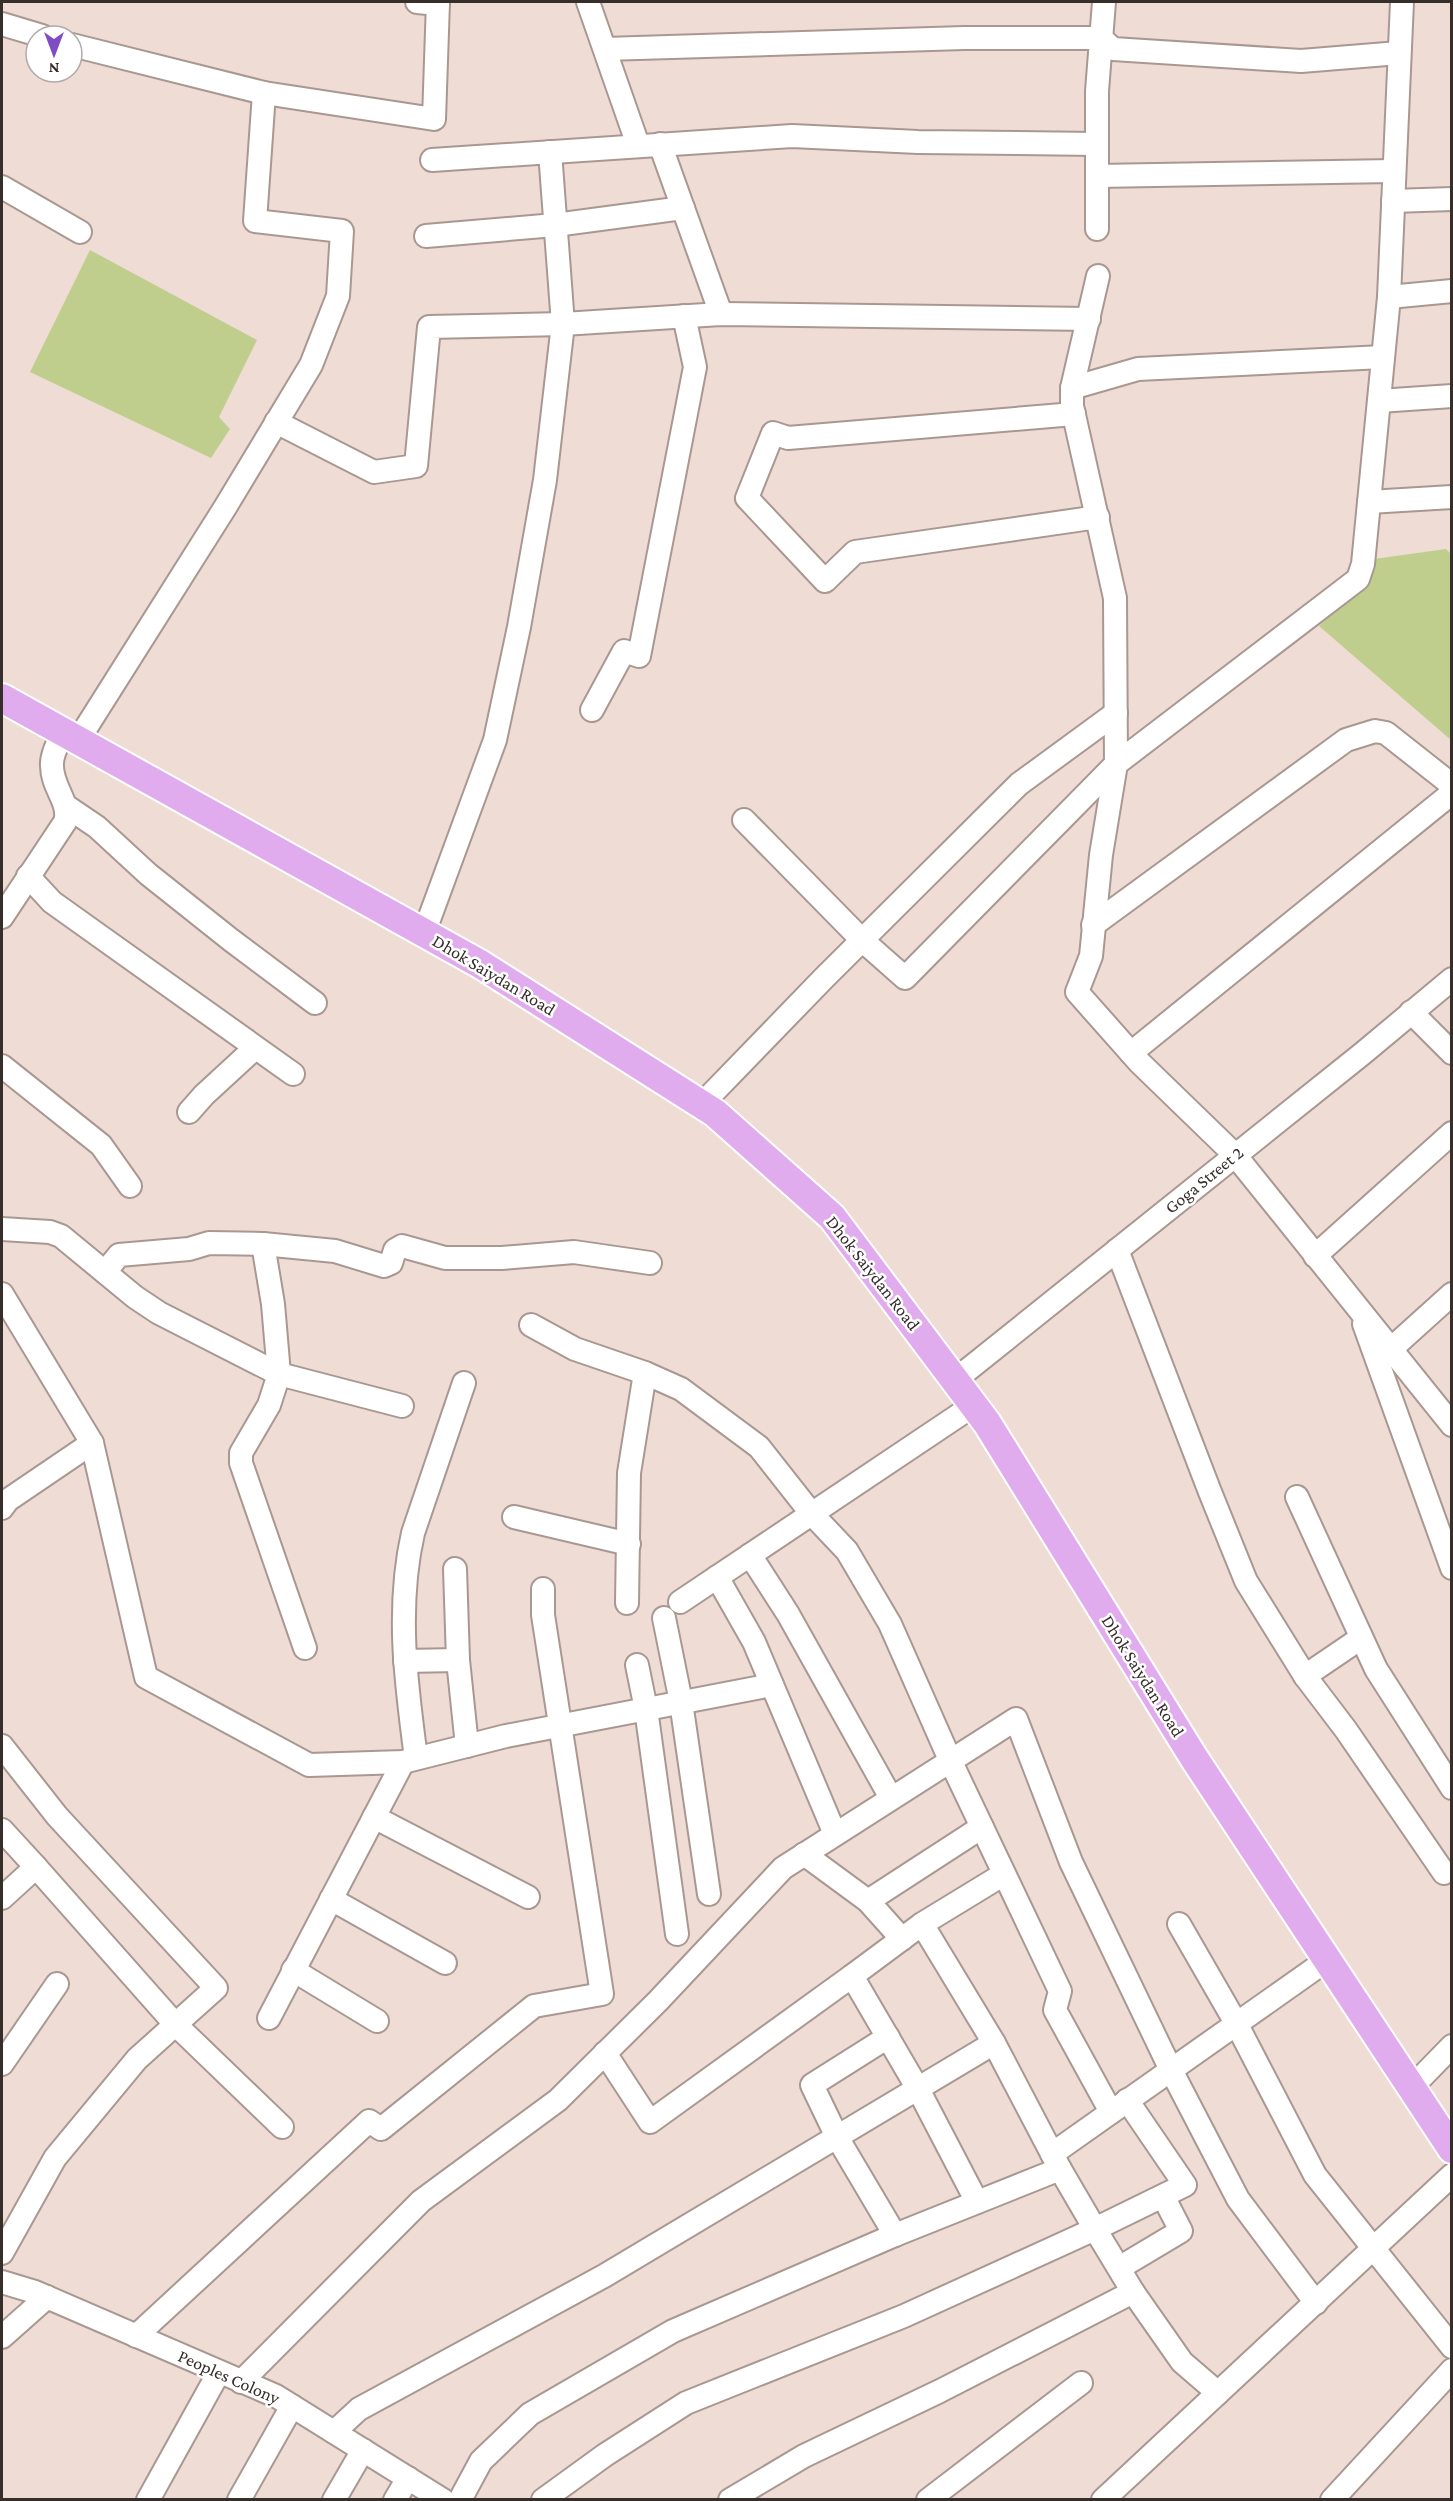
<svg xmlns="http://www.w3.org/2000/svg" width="1453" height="2501" font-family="'Crimson Pro',serif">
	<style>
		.green { fill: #bfce8d }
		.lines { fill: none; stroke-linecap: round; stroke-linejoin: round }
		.minor-casing { stroke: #a99891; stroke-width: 26 }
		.major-casing { stroke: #fff; stroke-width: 32 }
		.minor { stroke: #fff; stroke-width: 22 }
		.major { stroke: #e1aced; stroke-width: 28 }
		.labels { text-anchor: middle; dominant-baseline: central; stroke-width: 5; stroke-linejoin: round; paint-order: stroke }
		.street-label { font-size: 18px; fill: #352e2b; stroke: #fff }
	</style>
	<rect width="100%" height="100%" fill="#eedcd5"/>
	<!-- green -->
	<g class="green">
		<path d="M90,250L257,340L219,417L230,429L211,458L30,372Z"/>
		<path d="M1446,549L1452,555L1451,740L1319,626L1363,583L1374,559Z"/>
	</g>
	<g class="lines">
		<defs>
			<g id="minor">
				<path d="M417,2L438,4"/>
				<path d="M588,2L638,145"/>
				<path d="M1402,2L1389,297L1363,564L1358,579L1116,764L1101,855L1091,956L1077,992L1139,1062L1235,1155L1452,1425"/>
				<path d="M2,24L42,36"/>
				<path d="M72,45L264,93L255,221L342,231L338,296L311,365L226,506L77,742"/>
				<path d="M605,49L964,38H1101L1113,49L1301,61L1399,53"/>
				<path d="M264,93L434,119L438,2"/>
				<path d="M660,144L721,314"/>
				<path d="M432,160L792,136L918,142L1097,144"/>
				<path d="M1097,176L1394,171"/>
				<path d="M2,187L80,232"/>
				<path d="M1393,201L1452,199"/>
				<path d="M1097,229V91L1104,2"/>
				<path d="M426,236L555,225L683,208"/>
				<path d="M1389,297L1452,291"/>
				<path d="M1072,388L1138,369L1383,357"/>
				<path d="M1379,401L1452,396"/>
				<path d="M1074,414L788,438L773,433L747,498L825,581L855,552L1098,517"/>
				<path d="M276,422L374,472L416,466L429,327L563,324L721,314L1089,319"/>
				<path d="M1369,502L1452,497"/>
				<path d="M592,710L624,651L639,656L695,367L684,316"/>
				<path d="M66,806L97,827L148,874L231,940L315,1003"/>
				<path d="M744,820L862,940L905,978L1116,764L1115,598L1072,406V388L1098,276"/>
				<path d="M28,876L52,902L293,1074"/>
				<path d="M2,917L65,822C71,803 52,788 52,766C51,756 58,743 62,734"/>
				<path d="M1093,925L1346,740L1375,731L1386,733L1452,785"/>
				<path d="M424,933L495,740L519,627L545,480L563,324L550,152"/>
				<path d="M1411,1012L1452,1053"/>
				<path d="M1131,1053L1452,793"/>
				<path d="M2,1066L101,1145L130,1186"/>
				<path d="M701,1105L824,978L1019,784L1116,713"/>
				<path d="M189,1112L204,1095L255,1048"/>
				<path d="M2,1229L50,1232L61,1236L135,1297L159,1313L279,1374L402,1406"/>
				<path d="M263,1244L273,1304L279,1374L269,1405L241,1453V1463L305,1648"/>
				<path d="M1117,1250L1210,1492L1246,1581L1305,1676L1346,1730L1444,1873"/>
				<path d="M1315,1256L1452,1133"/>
				<path d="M105,1272L119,1255L189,1249L209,1243L263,1244L335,1251L384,1266L391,1263L395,1250L402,1246L445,1258H502L574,1252L650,1263"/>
				<path d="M2,1294L92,1443L146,1677L309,1765L403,1762L506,1736L772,1685"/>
				<path d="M1364,1324L1452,1568"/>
				<path d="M531,1325L575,1349L645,1373L681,1389L759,1447L811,1513L847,1551L890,1624L951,1762L1060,1991L1055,2010L1111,2112"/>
				<path d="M1391,1349L1452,1294"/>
				<path d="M955,1380L1362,1054L1452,979"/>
				<path d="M1297,1497L1376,1669L1452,1788"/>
				<path d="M2,1508L8,1500L92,1443"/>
				<path d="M514,1517L629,1544"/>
				<path d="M750,1555L788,1614L891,1798"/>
				<path d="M455,1569L458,1660L467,1746"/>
				<path d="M717,1577L754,1642L835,1834"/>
				<path d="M680,1602L974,1405"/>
				<path d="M627,1603L629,1473L645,1373"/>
				<path d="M664,1618L681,1702L709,1894"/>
				<path d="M405,1661L458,1660"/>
				<path d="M637,1665L646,1709L677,1934"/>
				<path d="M1305,1676L1361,1638"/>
				<path d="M2,1746L57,1816L216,1988L137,2059L55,2158L2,2253"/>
				<path d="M416,1758C406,1683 396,1608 413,1533L464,1383"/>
				<path d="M374,1817L528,1897"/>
				<path d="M2,1830L36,1867"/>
				<path d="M804,1854L868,1901L982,1827"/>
				<path d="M2,1898L36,1867L175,2024L282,2127"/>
				<path d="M331,1899L445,1963"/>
				<path d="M868,1901L902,1939"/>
				<path d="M922,1924L1004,1874"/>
				<path d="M1179,1924L1236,2023L1315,2175L1452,2347"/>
				<path d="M293,1970L377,2021"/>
				<path d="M852,1976L922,1924L994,2043"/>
				<path d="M269,2018L403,1762"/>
				<path d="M888,2037L812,2085L837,2137L895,2235"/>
				<path d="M605,2053L650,2122L852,1976L918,2089L977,2202"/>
				<path d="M2,2064L57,1984"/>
				<path d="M1411,2088L1452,2046"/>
				<path d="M1052,2154L1327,1960"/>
				<path d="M1119,2268L1181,2231L1163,2196"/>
				<path d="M2,2282L35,2292L276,2396L443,2500"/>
				<path d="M136,2336L369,2121L381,2129L534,2006L602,1994L543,1615V1589"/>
				<path d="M2,2337L47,2297"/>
				<path d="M241,2382L421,2201L558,2100L658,2001L783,1868L1016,1719L1071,1862L1171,2070L1238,2199L1316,2303"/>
				<path d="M334,2432L359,2409L604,2276L994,2043L1060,2169"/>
				<path d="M148,2500L219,2372"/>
				<path d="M239,2500L292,2406"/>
				<path d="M334,2500L363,2450"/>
				<path d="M395,2500L408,2478"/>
				<path d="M460,2500L481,2461L530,2414L673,2331L895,2235L1060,2169L1095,2229L1185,2185L1127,2100"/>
				<path d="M543,2500L605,2455L686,2403L904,2316L1095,2229L1133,2292"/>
				<path d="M730,2500L804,2456L940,2391L1133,2292L1182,2362L1218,2393"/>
				<path d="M928,2500L1081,2383"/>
				<path d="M1103,2500L1452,2175"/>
				<path d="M1332,2500L1452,2370"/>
			</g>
			<path id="major" d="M2,698L480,964L715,1113L832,1217L987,1423L1194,1758L1452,2149"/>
		</defs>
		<!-- minor casing -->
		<use href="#minor" class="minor-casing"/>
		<!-- major casing -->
		<use href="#major" class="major-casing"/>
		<!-- minor -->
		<use href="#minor" class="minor"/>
		<!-- major -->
		<use href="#major" class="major"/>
	</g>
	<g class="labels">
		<!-- street labels -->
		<g class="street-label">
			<text transform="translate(494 975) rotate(31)">Dhok Saiydan Road</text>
			<text transform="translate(1204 1180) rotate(-39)">Goga Street 2</text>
			<text transform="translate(873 1273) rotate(52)">Dhok Saiydan Road</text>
			<text transform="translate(1143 1676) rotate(58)">Dhok Saiydan Road</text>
			<text transform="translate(229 2377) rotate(24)">Peoples Colony</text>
		</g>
	</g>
	<!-- border -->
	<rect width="1453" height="2501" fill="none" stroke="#352e2b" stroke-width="6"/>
	<!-- north arrow -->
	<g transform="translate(54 54) rotate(180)"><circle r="28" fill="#ffffff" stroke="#aeabaa" stroke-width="1.5"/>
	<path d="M0-4.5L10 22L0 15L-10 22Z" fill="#7e4dc6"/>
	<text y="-9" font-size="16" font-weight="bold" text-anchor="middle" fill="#352e2b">N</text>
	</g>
</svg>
